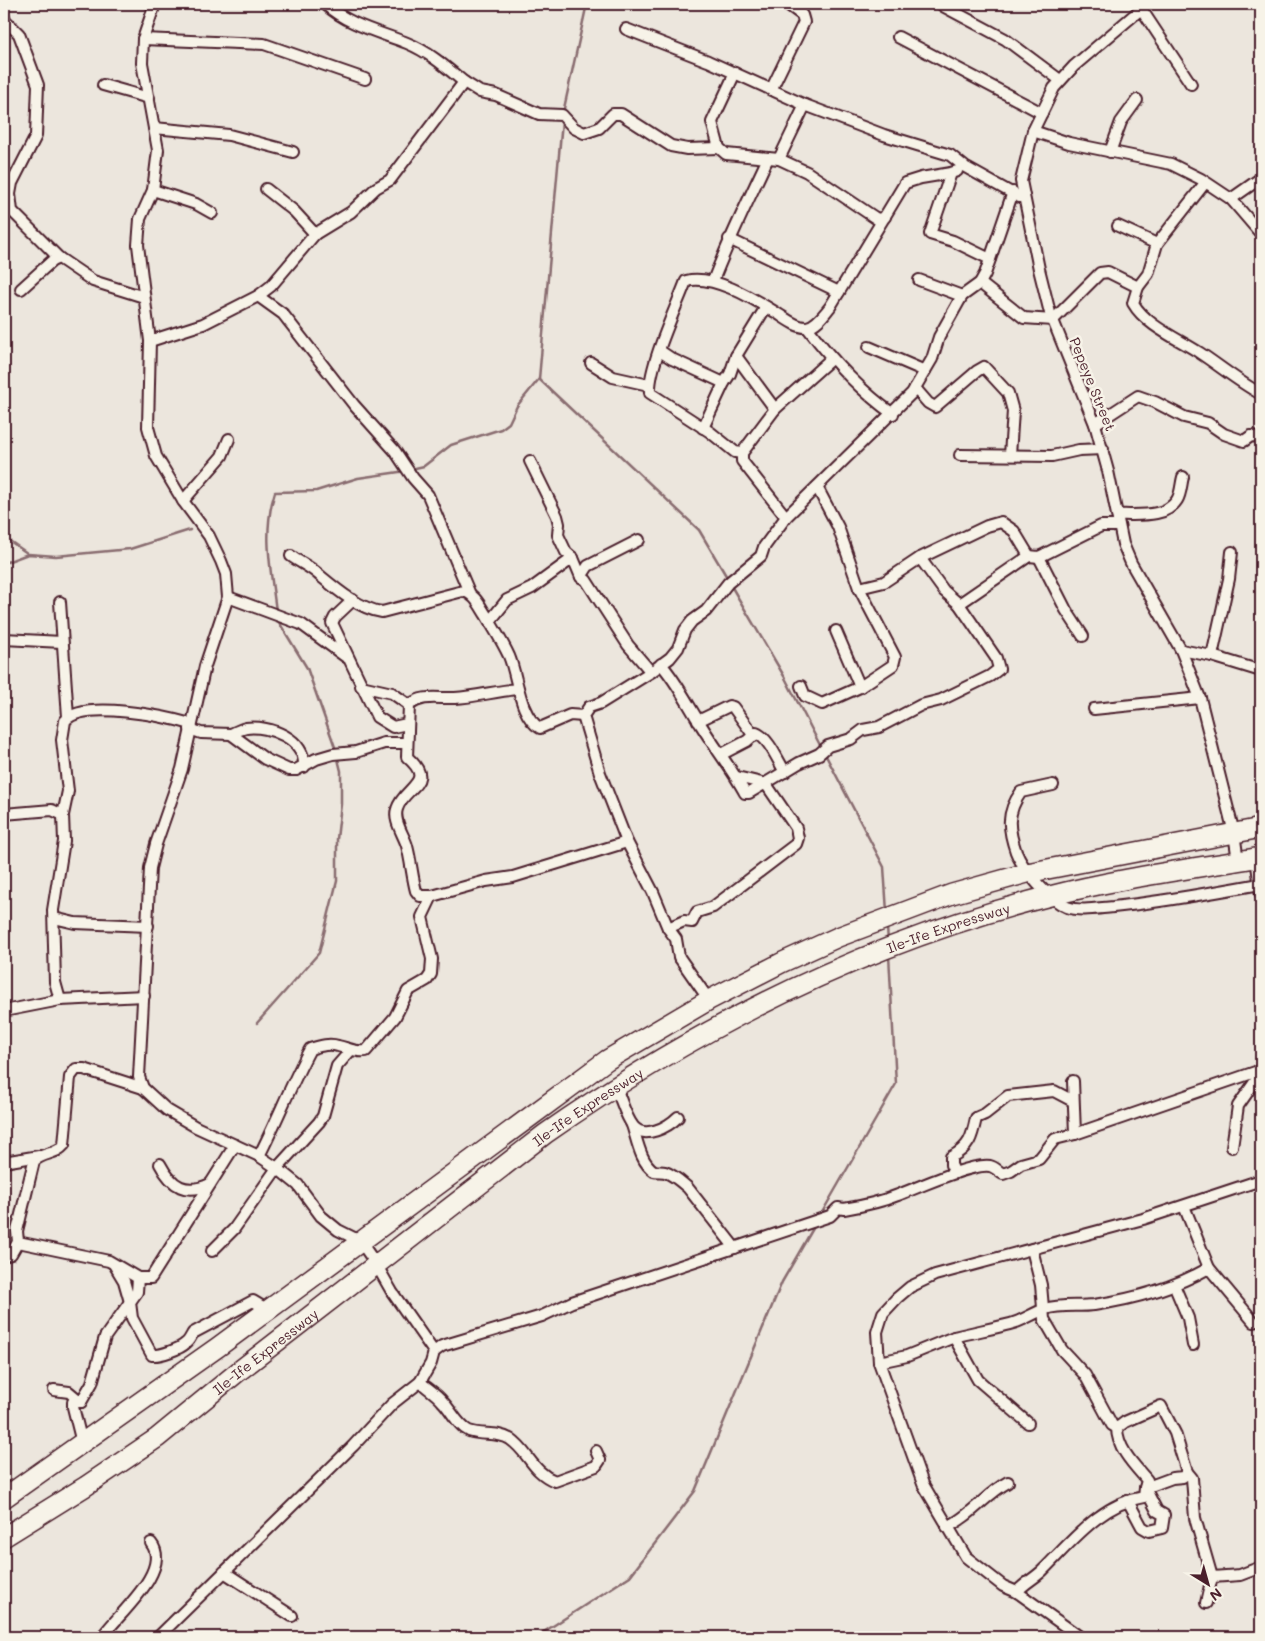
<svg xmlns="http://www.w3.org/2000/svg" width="1265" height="1641" font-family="Mali,sans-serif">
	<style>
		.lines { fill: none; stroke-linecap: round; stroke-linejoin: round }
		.stream { stroke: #896c6f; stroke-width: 2.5 }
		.street-casing { stroke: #4a1f2b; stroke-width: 14 }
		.highway-casing { stroke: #4a1f2b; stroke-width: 22 }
		.street { stroke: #f7f3e8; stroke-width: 10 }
		.highway { stroke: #f7f3e8; stroke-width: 19 }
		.labels { text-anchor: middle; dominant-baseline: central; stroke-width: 5; stroke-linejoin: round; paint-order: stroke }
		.street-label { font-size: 14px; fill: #4a1f2b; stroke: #f7f3e8 }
	</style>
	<rect width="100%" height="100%" fill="#ece6dd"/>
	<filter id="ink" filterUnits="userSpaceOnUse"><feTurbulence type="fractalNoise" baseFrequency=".02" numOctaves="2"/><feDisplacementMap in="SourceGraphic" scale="10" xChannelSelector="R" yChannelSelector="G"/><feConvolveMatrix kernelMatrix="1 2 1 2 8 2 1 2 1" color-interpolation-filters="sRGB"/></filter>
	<g filter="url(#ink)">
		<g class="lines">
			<!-- stream -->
			<g class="stream">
				<path d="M563,113L586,8L592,4"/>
				<path d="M539,379L699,530L728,579"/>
				<path d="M411,469L424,466L451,445L501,429L509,423L517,406L539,379L562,121"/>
				<path d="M4,537L27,553"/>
				<path d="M4,563L28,554L56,556L130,549L190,530"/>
				<path d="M730,584L784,676L821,747"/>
				<path d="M276,611C271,571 262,531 275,492L316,491L358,478L406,471"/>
				<path d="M277,619L307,668L336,750"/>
				<path d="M824,752L884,867L887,912"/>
				<path d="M887,927L888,942"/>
				<path d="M257,1023L319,953L337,881V839L341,804V771L337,755"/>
				<path d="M820,1216L896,1084L889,955"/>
				<path d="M536,1637L630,1576L695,1491L782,1282L815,1225"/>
			</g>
			<defs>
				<g id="street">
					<path d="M155,4L143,39L142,63L158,150L153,190L140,219L138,245L150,341L148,427L156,456L183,501L209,536L221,561L226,574L228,597L205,666L182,769L156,844L150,868L139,1077L143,1088L167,1110L196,1127L259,1156L277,1168L298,1185L321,1216L338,1230L360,1241L376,1264L392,1292L434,1352"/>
					<path d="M325,4C348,25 379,32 407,43C429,52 446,67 464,82"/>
					<path d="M1147,4L1074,66L1054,88L1033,131L1021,181L1039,269L1050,313L1095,424L1108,471L1123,544L1131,563L1181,650L1200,698L1234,833L1238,861"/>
					<path d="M943,6L1005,39L1060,80"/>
					<path d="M1142,10L1191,84"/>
					<path d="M4,19L19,34L38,85L36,136L12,183L10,194L12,211L59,258"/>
					<path d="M626,29L708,61L805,105L884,135L950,155L965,167L1019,197"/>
					<path d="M898,37L1042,113"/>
					<path d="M143,39L264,44L365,79"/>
					<path d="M735,73L712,122L719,148L726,154L779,159L807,172L877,219L885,217"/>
					<path d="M103,85L149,98"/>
					<path d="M771,90L804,22L802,15L787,4"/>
					<path d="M154,128L229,135L293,152"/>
					<path d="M1033,131L1069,143L1171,164L1201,179L1231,199L1261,234"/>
					<path d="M1110,152L1121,122L1137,100"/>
					<path d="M779,159L805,105"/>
					<path d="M957,171L951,173L930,234L953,241L990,259"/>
					<path d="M1205,183L1157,244L1148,274L1138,287L1133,303C1146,326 1179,339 1200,353C1221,367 1239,382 1261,394"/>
					<path d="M266,189L294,211L315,234"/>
					<path d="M153,190L196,204L212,213"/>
					<path d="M1231,199L1261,178"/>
					<path d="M1118,226L1157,244"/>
					<path d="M729,239L839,292"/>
					<path d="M919,280L962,296"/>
					<path d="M713,281C729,239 749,199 768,158"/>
					<path d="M980,283L1024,318L1053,320L1100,273L1108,272L1138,287"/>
					<path d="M21,289L52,261L59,258L93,281L144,297"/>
					<path d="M258,296L283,314L354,405L395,451L413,478L428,495L469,592"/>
					<path d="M807,327C832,360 859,390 893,414"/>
					<path d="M150,341L203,324L258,296L271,286L315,234L351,212L376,188L390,180L464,82L480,92L496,95L539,114L562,115L574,128L584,133L599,128L613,114H621L671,146L687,149L719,148"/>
					<path d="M869,347L925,371"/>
					<path d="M660,351L672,359L724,383L730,374L736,356L766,307"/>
					<path d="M736,356L775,409"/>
					<path d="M591,363L613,377L649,385"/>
					<path d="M915,388L928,403L935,407L977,371L984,367L1008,393L1013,411L1010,455"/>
					<path d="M1095,424L1138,396L1155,402L1184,417L1208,423L1224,434L1244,441L1251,436L1261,437"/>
					<path d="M703,428L724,383"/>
					<path d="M742,453L735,452L710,432L650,393C648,367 676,308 686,281C713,274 752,298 775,312C784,317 796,328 807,327C817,325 824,314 830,307L905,183L921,178L951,173"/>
					<path d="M960,455L1052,456L1079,450L1103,449"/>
					<path d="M530,461L557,516L559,524L558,535L566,552L573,558L581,577L586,580L628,645L651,672"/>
					<path d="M183,501L222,456L229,439"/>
					<path d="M1117,515C1136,514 1165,519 1177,500C1181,494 1181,484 1183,477"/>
					<path d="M786,517L742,461V453L775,409L831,359"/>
					<path d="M291,556C299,562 310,567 318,574C335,588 359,609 382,612L463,591C475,594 480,606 486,615C494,629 502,641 509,656C518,677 519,716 540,728L570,715L583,716"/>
					<path d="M1039,557L1066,610L1083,636"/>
					<path d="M920,558L944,591L959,604"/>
					<path d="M581,577L588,566L639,540"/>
					<path d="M859,588L884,582L920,558L987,526L1001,522L1014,531L1029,556"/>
					<path d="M228,597L301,624L346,657"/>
					<path d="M353,600L335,617L332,623L377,717L393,727L407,724"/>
					<path d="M60,602L68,717"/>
					<path d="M490,621L507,600L532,588L573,558"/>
					<path d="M836,631L860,687"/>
					<path d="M4,639L62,642"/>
					<path d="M1181,650L1212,656L1261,671"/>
					<path d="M1212,656L1229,579L1232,552"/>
					<path d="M661,664C677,682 688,705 701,725C715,748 732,769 745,793H749L799,763L819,754L828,746L851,739L863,730L879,727L921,705L941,700L990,676L999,669L996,658L959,604L1029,556L1039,557L1101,526H1119"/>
					<path d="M361,686L392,693L409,705"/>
					<path d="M801,686L805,696L822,704L860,687L893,665L895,657L859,588L838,527L817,487"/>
					<path d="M518,689C496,691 475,697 455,698C437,699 424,694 409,705L407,757C437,783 404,786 397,809C393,821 404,835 407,846C411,861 412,876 416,891L420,896H432L486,881L513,877L627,842"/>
					<path d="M1094,709L1200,698"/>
					<path d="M698,721L729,706L733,707L754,736"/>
					<path d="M190,729L201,733L231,734L265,759L289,770H296L316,759L333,754L356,752L384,743H407"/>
					<path d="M231,734C235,732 241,729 246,728C270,725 306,739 304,767"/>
					<path d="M722,754L747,741L756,733C769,738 778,761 785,772"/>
					<path d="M1053,785L1021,792C1006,813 1008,829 1016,852C1023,870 1049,900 1067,907C1081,912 1099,908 1113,907C1162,902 1211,893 1260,884"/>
					<path d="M4,814L52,810L63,815"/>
					<path d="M1256,858L1261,894"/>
					<path d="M54,918L75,923L148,926"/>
					<path d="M668,928L684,921L692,922L697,912L713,907L796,844L798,838L796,828L766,784L737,777"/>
					<path d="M60,1000L55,982L53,910L64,841L63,815L68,791L62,740L65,721C83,699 167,717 191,724"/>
					<path d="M709,1000L679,957L676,939L668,928L653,892L627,842L600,773L583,716L589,707L601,703L651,672L670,658L678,648L685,630L692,621L706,611L728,583L761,556L764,547L786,517L912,393L932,359L939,337L962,296L980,283L985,274L1013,192"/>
					<path d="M4,1011L60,1000L144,996"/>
					<path d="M1073,1081L1075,1134"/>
					<path d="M615,1086C621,1098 625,1116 633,1126C644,1140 668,1127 678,1117"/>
					<path d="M632,1125C637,1139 640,1162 654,1171C657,1172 662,1171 665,1172C674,1175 681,1182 688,1188L735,1248"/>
					<path d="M1232,1147L1238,1106L1261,1073"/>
					<path d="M259,1156C277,1121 291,1084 310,1049C320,1046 329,1043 338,1046C348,1048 356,1053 366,1051L395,1017L408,991L427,980L431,974L432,959L422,917L432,896"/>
					<path d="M4,1162L39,1156"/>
					<path d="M160,1164C172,1187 186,1195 210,1184"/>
					<path d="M955,1173L951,1165V1157C970,1147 972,1137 976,1118L985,1114L1008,1096L1054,1091L1073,1101"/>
					<path d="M1184,1206L1209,1268L1254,1322"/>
					<path d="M18,1242L109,1261L138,1278H151L235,1145"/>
					<path d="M18,1242L17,1231L34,1161C43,1152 56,1155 64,1145L70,1077L76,1069H84L143,1088"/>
					<path d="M1032,1249L1041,1285L1044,1319L1062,1350L1085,1375L1112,1425L1117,1428C1117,1448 1134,1465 1147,1480L1145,1488L1157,1511L1164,1515L1162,1528L1149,1531L1142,1527L1128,1501"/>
					<path d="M212,1251L234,1229L277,1168L319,1122L323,1116L337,1066L351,1050"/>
					<path d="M4,1256L11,1254L18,1242"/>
					<path d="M115,1266L124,1281L130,1302L132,1318L152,1355C160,1356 180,1349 186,1343C189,1341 191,1336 193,1333L253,1301L268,1310"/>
					<path d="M1174,1285L1188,1318L1193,1345"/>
					<path d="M954,1337C973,1332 991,1329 1010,1324C1023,1321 1033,1313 1045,1309C1061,1304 1077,1307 1094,1305C1134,1299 1174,1288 1209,1268"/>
					<path d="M879,1362L907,1356L954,1337L978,1380L1028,1423"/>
					<path d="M420,1382C427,1388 437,1394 443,1402C451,1410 458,1426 469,1431C482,1436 497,1431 510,1439C529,1452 532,1472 555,1481L596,1466L600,1460L596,1451"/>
					<path d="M54,1390L69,1392L81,1402"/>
					<path d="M81,1402L92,1383L105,1337L137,1292L138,1278"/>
					<path d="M81,1402H73V1407L82,1443"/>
					<path d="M1187,1472L1192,1478L1195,1518L1212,1577L1206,1603"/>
					<path d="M947,1527C970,1517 986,1494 1008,1482"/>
					<path d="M224,1572L292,1616"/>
					<path d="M1212,1577L1240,1575L1261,1567"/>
					<path d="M1017,1592C1025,1582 1036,1578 1044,1569C1072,1541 1102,1503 1144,1497L1145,1488L1172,1478L1183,1477L1187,1472L1175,1433L1161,1406L1125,1422L1117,1428"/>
					<path d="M102,1637C116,1616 173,1570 151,1543"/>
					<path d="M158,1637L353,1446L392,1404L420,1382L431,1363L434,1352L442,1346L542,1316L572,1302L830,1216L838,1208L844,1209C862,1206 881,1202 898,1195C917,1188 971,1163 990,1166C995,1167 999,1172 1003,1174L1011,1171L1021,1164L1039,1159L1055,1139L1075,1134L1261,1070"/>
					<path d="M1080,1637L1017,1592L1003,1586L966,1557L923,1484L879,1362L877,1332L883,1313L897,1298L910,1287L935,1275L1143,1219L1261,1180"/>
				</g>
				<g id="highway">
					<path d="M4,1498L218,1347L607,1060L709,1000L783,962L838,937L952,894L1027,873L1261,828"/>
					<path id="s1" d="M4,1537L86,1486L157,1438L239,1371L545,1134C699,1026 867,942 1050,896C1119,878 1191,869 1261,857"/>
				</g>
			</defs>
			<!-- street casing -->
			<use href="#street" class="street-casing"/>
			<!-- highway casing -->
			<use href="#highway" class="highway-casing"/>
			<!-- street -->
			<use href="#street" class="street"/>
			<!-- highway -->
			<use href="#highway" class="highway"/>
		</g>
	</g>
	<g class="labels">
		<!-- street labels -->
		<g class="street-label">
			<text transform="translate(1093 384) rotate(68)">Pepeye Street</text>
			<text stroke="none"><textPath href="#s1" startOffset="1130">Ile-Ife Expressway</textPath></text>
			<text stroke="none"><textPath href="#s1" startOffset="726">Ile-Ife Expressway</textPath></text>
			<text stroke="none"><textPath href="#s1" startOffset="321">Ile-Ife Expressway</textPath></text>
		</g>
	</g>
	<!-- margin -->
	<rect width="1265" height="1641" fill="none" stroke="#f7f3e8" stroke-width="20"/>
	<rect x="10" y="10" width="1245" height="1621" fill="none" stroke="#4a1f2b" stroke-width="2" filter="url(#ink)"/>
	<!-- north arrow -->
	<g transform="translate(1208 1584) rotate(143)" stroke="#f7f3e8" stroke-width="4" paint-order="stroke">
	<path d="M0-4L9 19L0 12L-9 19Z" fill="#4a1f2b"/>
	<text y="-8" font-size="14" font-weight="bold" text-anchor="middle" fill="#4a1f2b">N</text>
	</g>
</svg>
